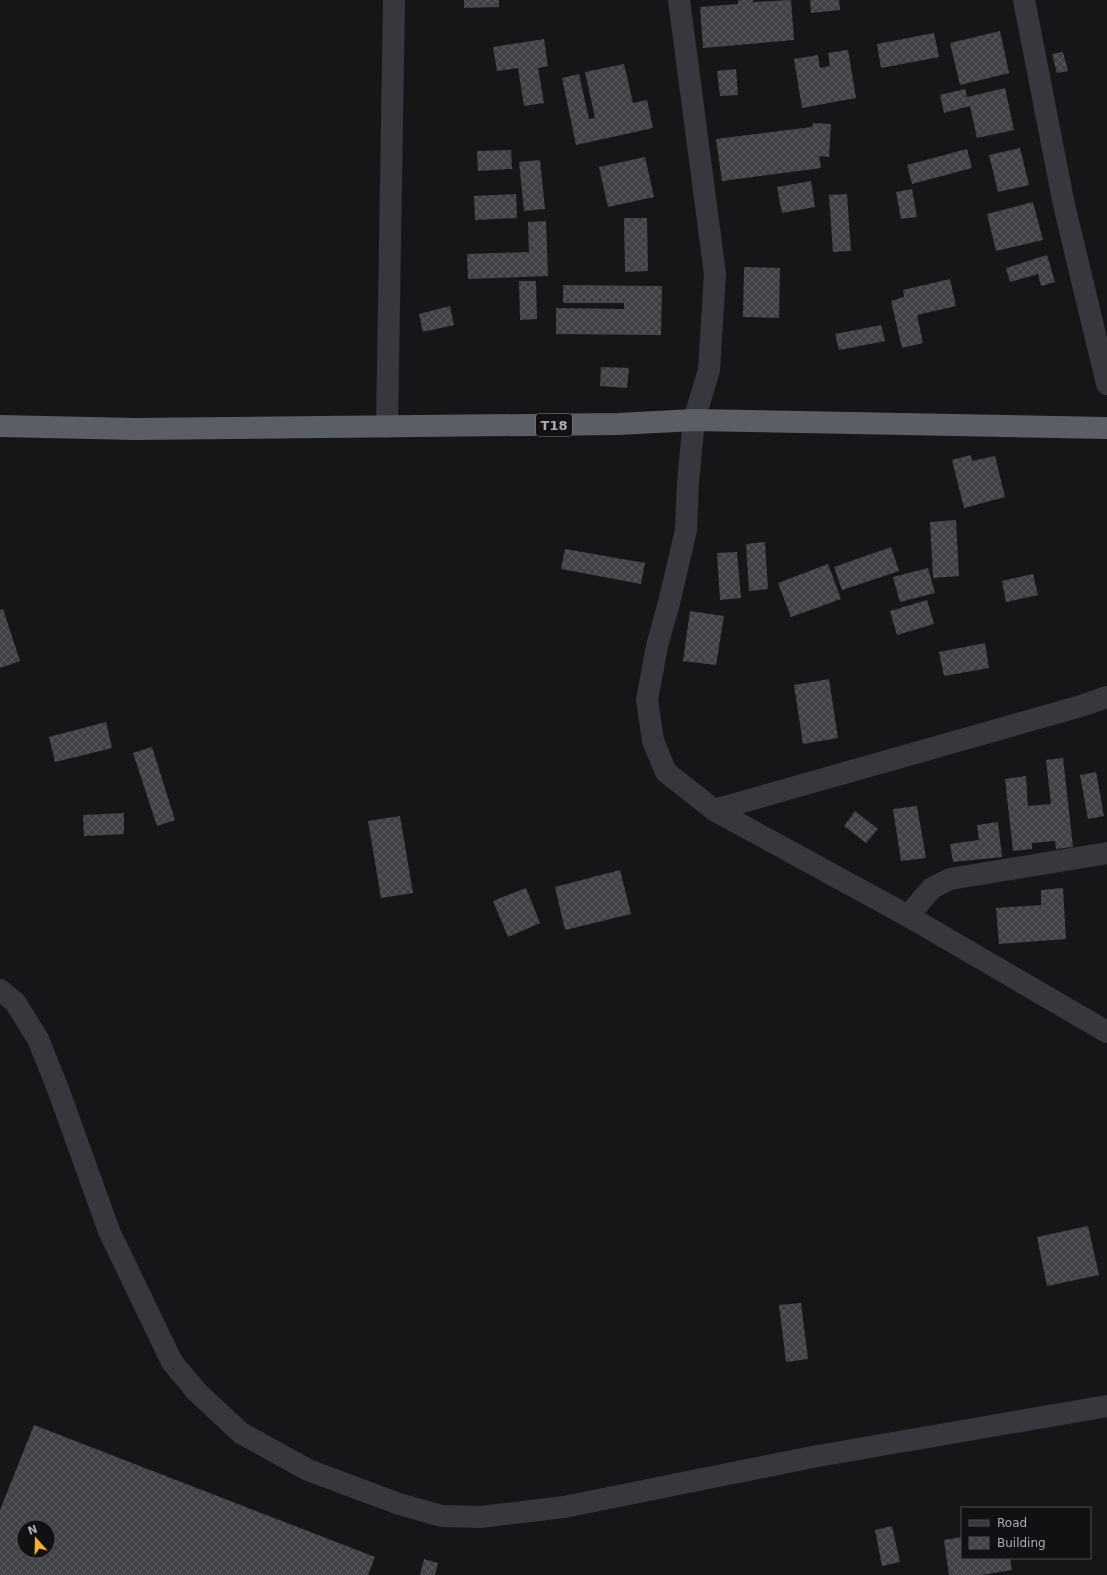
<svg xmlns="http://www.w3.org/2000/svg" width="1107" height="1575" font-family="'DejaVu Sans',sans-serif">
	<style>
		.building { fill: url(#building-cross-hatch); fill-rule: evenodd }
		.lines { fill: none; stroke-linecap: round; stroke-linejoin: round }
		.minor { stroke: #37383d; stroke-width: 22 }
		.trunk { stroke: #5b5e65; stroke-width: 22 }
		.labels { text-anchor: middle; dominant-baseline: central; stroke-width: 3.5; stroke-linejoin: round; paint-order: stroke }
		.shield { fill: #111113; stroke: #7b7e86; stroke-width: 1 }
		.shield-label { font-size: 13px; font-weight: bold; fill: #a8adb8 }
	</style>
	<defs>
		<pattern id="building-cross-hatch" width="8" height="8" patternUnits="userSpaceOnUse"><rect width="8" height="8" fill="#404145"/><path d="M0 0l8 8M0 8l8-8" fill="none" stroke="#595a5e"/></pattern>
	</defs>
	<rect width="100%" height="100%" fill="#161618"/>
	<!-- building -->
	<g class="building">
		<path d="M464,0H499V7L464,8Z"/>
		<path d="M738,0H753V2L791,0L794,40L703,48L700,7L738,4Z"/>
		<path d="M810,0H839L840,10L811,13Z"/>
		<path d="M1000,31L1009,73L960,85L950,43Z"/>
		<path d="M934,33L939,57L881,68L877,44Z"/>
		<path d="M544,39L548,66L538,68L544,103L524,106L518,68L497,71L493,47Z"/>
		<path d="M848,50L856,98L802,108L794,59L818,55L820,68L830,66L828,53Z"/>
		<path d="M1063,52L1068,71L1057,73L1052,54Z"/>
		<path d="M624,64L633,103L647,100L653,128L576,145L562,78L579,74L589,119L595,118L585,72Z"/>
		<path d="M736,69L738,95L720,96L717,71Z"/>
		<path d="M1005,88L1014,130L977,138L970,106L944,113L940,95L965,89L967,97Z"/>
		<path d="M813,123L831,124L829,157L819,156L821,168L722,181L716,139L812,127Z"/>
		<path d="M1020,148L1029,185L998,192L989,155Z"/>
		<path d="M967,149L972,168L912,184L907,165Z"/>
		<path d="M511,150L512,169L478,171L477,151Z"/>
		<path d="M645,157L654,197L608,207L599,167Z"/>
		<path d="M540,160L545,209L524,211L519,162Z"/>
		<path d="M811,181L815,207L782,213L777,187Z"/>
		<path d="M912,189L917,217L901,219L896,192Z"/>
		<path d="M516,194L517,218L475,220L474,196Z"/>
		<path d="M847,194L851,251L833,252L829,195Z"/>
		<path d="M1033,202L1043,240L996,251L987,214Z"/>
		<path d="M624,218H647L648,271L625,272Z"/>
		<path d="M546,221L548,276L468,279L467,254L529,252L528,222Z"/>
		<path d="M1047,255L1055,282L1041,286L1038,274L1010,282L1006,268Z"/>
		<path d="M744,267L780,268L779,318L743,317Z"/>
		<path d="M950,279L956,306L917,315L923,343L902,348L891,301L904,297L903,290Z"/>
		<path d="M519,281H536L537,319L520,320Z"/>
		<path d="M563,285L662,286L661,335L556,334V308L624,309V303H563Z"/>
		<path d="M450,306L454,325L423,332L419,314Z"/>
		<path d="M881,325L885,341L839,350L835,334Z"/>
		<path d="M601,367L629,368L627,388L600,386Z"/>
		<path d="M971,455L972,461L995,456L1005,497L964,508L952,460Z"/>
		<path d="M956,520L959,576L933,578L930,522Z"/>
		<path d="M765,542L768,589L749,591L746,544Z"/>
		<path d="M891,547L899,571L842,590L834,567Z"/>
		<path d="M565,549L645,563L641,584L561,569Z"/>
		<path d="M737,552L741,598L720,600L717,553Z"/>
		<path d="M828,564L841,599L791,617L778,583Z"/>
		<path d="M928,568L935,593L900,602L893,577Z"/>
		<path d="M1033,574L1038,595L1006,602L1002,581Z"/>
		<path d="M927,600L934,624L897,635L890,611Z"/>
		<path d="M3,609L20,661L0,668V610Z"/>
		<path d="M690,611L724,616L716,665L683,661Z"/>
		<path d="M985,643L989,668L944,676L939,652Z"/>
		<path d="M829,679L838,738L803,744L794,685Z"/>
		<path d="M106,722L112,748L55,762L49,737Z"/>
		<path d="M152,747L175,820L157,826L133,753Z"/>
		<path d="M1063,758L1073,847L1056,849L1055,841L1032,843V849L1013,851L1005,779L1026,776L1028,806L1051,804L1046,760Z"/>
		<path d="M1096,772L1104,816L1088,819L1080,775Z"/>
		<path d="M917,806L926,858L901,861L893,809Z"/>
		<path d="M855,811L878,829L866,843L844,826Z"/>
		<path d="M124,813V834L84,836L83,815Z"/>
		<path d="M400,816L413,893L381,898L368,821Z"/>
		<path d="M998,822L1002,857L953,862L950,844L979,840L977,825Z"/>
		<path d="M620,870L631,914L565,930L555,887Z"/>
		<path d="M526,888L540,923L508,937L493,901Z"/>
		<path d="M1063,888L1066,939L999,944L996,908L1041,905V890Z"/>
		<path d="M1088,1226L1099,1275L1047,1286L1037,1237Z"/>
		<path d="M801,1303L808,1359L786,1362L779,1305Z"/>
		<path d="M34,1425L375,1557L368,1575H0V1510ZM24,1527H48V1551H24Z"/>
		<path d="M892,1526L900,1562L882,1566L875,1530Z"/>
		<path d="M962,1537V1558H1010L1012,1570L981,1575H949L944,1540Z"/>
		<path d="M424,1559L438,1563L435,1575H420Z"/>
	</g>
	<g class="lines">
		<!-- minor -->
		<g class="minor">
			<path d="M679,0L715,274L709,370L694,420L688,482L686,530L670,599L657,646L647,700L653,741L666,772L714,810L908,916L1107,1032"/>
			<path d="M1024,0L1064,205L1107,384"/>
			<path d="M387,427L394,0"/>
			<path d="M714,810L1081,706L1107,697"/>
			<path d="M908,916L932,888L950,879L1107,853"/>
			<path d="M0,990L15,1002L38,1039L58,1089L109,1231L172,1362L197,1392L241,1433L308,1470L399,1504L442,1516L481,1517L564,1507L818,1456L1107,1406"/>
		</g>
		<!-- trunk -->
		<path class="trunk" d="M0,426L135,429L618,424L694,420L1107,428"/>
	</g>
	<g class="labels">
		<!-- shield labels -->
		<rect class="shield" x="536" y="414" width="36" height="22" rx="3"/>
		<g class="shield-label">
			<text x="554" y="425">T18</text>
		</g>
	</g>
	<!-- legend -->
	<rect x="961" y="1507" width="130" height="52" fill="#111113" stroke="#4d4f55"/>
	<rect x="969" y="1520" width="20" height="6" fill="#37383d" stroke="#4d4f55"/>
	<text x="997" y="1527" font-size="12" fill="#a8adb8">Road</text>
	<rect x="969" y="1537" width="20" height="12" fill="url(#building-cross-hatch)" stroke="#4d4f55"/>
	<text x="997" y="1547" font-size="12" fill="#a8adb8">Building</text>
	<!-- north arrow -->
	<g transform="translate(36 1539) rotate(340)"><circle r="19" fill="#111113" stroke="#4d4f55"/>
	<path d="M0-3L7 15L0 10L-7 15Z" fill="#f2b134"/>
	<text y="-6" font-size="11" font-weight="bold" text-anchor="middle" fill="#a8adb8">N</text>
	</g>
</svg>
